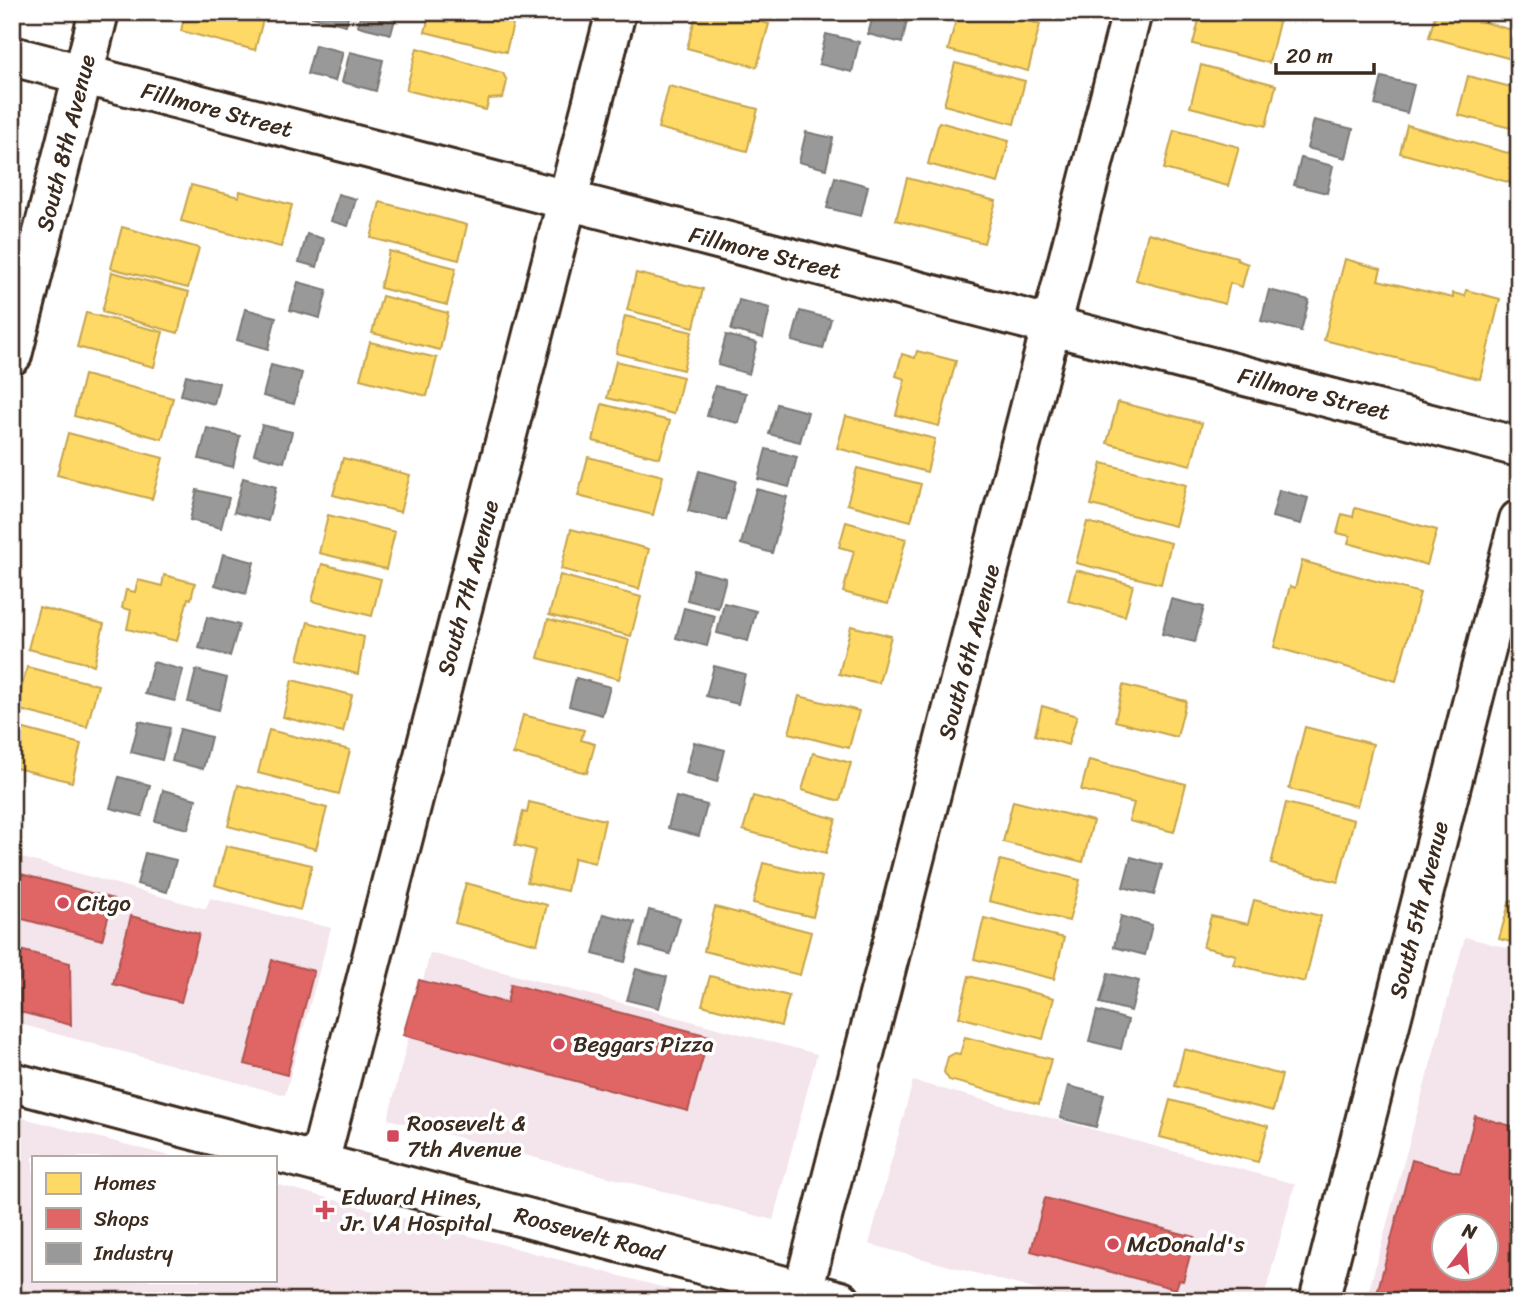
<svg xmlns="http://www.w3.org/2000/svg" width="1531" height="1313" font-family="Sriracha,sans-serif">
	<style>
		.built { fill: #f4e4ec; fill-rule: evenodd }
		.homes { fill: #ffd966; stroke: #c4a450; stroke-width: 2 }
		.shops { fill: #e06666; stroke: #ae5450; stroke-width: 2; fill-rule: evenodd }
		.industry { fill: #999; stroke: #7d7874; stroke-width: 2 }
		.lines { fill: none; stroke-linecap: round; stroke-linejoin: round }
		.street-casing { stroke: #3b2a1e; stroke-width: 44 }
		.secondary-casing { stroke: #3b2a1e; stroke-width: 44 }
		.street { stroke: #fff; stroke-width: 38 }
		.secondary { stroke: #fff; stroke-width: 38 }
		.poi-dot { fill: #d1495b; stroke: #fff; stroke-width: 2.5 }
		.labels { text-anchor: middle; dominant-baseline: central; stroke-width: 7; stroke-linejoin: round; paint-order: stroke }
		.street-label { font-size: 23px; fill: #3b2a1e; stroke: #fff }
		.poi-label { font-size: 23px; fill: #3b2a1e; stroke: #fff; text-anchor: start }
	</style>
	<rect width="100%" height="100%" fill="#fff"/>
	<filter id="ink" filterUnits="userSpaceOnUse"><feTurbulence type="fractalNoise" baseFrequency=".0143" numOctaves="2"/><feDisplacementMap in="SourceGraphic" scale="14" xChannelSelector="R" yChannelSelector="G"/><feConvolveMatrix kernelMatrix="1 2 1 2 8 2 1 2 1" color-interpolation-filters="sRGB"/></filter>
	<g filter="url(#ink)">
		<!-- built -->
		<g class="built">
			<path d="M12,855L206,909L210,898L331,928L285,1095L12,1022Z"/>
			<path d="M1465,937L1519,951V1301H1366ZM1444,1226H1486V1268H1444Z"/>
			<path d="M430,953L817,1054L773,1220L388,1119Z"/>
			<path d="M913,1081L1295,1184L1263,1301H1077L869,1244Z"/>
			<path d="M12,1115L174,1157H33V1280H275V1184L714,1301H12Z"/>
		</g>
		<!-- homes -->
		<g class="homes">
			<path d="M185,12H265L255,50L181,31Z"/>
			<path d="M430,12H516L506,52L425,32Z"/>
			<path d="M697,12H722L769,24L757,67L687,48Z"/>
			<path d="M958,12H993L1040,24L1028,71L948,50Z"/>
			<path d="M1201,12H1241L1279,22L1269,63L1193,44Z"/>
			<path d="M1436,12H1448L1519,32V61L1429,37Z"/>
			<path d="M417,48L503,73L507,81L503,98L489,99L486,110L406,90Z"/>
			<path d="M955,63L1025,81L1014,124L944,105Z"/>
			<path d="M1201,65L1276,85L1266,126L1190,107Z"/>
			<path d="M1468,76L1519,89V130L1458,115Z"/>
			<path d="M669,86L758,109L747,151L658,128Z"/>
			<path d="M939,122L1009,141L998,183L928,164Z"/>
			<path d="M1407,125L1519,156V185L1400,153Z"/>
			<path d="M1174,130L1239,147L1228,186L1164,169Z"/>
			<path d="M907,178L996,201L984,243L896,220Z"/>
			<path d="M191,185L239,197L240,191L292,205L281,247L181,221Z"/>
			<path d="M380,202L467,225L459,260L371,238Z"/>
			<path d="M122,227L199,248L188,288L111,268Z"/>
			<path d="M1148,233L1237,257V260L1248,264L1242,287L1230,283L1225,304L1136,280Z"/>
			<path d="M389,251L456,268L447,305L380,288Z"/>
			<path d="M1345,259L1381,269L1378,280L1453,298V293L1465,296L1466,290L1500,299L1480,379L1324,340Z"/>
			<path d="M112,272L189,292L178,333L102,312Z"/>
			<path d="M636,273L703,289L694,327L627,310Z"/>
			<path d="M382,296L448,313L440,350L372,333Z"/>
			<path d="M86,313L163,332L154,367L77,347Z"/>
			<path d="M625,316L692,332L683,370L616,353Z"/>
			<path d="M370,342L437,358L427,396L360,379Z"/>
			<path d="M917,351L956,361L939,426L896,415L905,379L896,376L902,354L915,358Z"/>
			<path d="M616,361L683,377L674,414L607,398Z"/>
			<path d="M84,375L173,398L162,439L74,416Z"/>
			<path d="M1118,402L1202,423L1191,465L1107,443Z"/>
			<path d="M602,404L670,421L660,458L593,441Z"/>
			<path d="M846,416L935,439L927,472L837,448Z"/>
			<path d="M68,433L163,458L152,499L57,475Z"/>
			<path d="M588,457L663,476L653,515L578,496Z"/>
			<path d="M343,458L410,475L400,512L333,495Z"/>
			<path d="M1102,463L1186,485L1175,526L1091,505Z"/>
			<path d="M857,468L921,484L911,521L847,504Z"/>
			<path d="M1355,508L1437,530L1427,565L1348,543L1350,536L1337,533L1342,514L1353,517Z"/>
			<path d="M328,515L395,532L386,569L319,553Z"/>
			<path d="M846,522L906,539L888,604L843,592L854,551L839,547Z"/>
			<path d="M1087,522L1171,543L1161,584L1076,563Z"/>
			<path d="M571,529L649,549L639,589L561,569Z"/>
			<path d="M1302,561L1420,593L1396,681L1274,647L1290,586L1295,588Z"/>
			<path d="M322,564L381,579L372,616L312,601Z"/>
			<path d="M1076,570L1133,585L1125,616L1068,601Z"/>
			<path d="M164,575L195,583L191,599L188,598L177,641L127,629L131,610L122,608L126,590L135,592L138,580L162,586Z"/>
			<path d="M560,575L641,597L631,636L549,615Z"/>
			<path d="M39,607L104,624L94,665L28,649Z"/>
			<path d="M548,619L629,640L619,679L538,658Z"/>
			<path d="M308,622L364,637L358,674L298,659Z"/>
			<path d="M851,626L891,636L879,683L839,674Z"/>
			<path d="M27,667L98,685L87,727L16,709Z"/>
			<path d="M292,680L352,695L343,732L283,717Z"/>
			<path d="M1123,685L1186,701L1177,737L1115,721Z"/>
			<path d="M799,696L859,711L849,748L789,733Z"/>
			<path d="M1042,706L1077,716L1068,745L1035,735Z"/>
			<path d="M523,715L584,730L581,740L595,744L587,773L513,754Z"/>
			<path d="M13,726L81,744L72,782L12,767Z"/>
			<path d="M1305,727L1373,744L1357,806L1289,789Z"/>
			<path d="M269,730L350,750L339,794L258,773Z"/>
			<path d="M813,753L851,763L840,801L802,790Z"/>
			<path d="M1089,760L1186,784L1174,832L1129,821L1134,803L1081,790Z"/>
			<path d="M238,785L327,808L316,849L228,826Z"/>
			<path d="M753,796L836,819L826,853L743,830Z"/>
			<path d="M1013,801L1093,821L1083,862L1003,842Z"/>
			<path d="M529,802L605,820L595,863L574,858L567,891L527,882L535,850L515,845L523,812L527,813Z"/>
			<path d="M1286,803L1354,820L1338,882L1271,864Z"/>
			<path d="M226,846L312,865L300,910L215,885Z"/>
			<path d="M1000,860L1080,880L1069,921L989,901Z"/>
			<path d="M763,863L822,877L813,917L753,903Z"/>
			<path d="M466,883L547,905L537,944L455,923Z"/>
			<path d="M1254,900L1321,916L1305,982L1233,964L1236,955L1203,947L1211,916L1248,924Z"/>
			<path d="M1510,900L1519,902V944L1499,939Z"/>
			<path d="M715,907L811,932L800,975L704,951Z"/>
			<path d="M984,918L1064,938L1054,979L974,959Z"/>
			<path d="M710,976L789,996L781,1026L702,1005Z"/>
			<path d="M969,976L1054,998L1043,1039L959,1017Z"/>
			<path d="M965,1037L1051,1059L1039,1104L949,1080L944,1072L948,1057L955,1053L960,1054Z"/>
			<path d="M1184,1049L1282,1075L1273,1111L1175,1086Z"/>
			<path d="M1170,1100L1268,1126L1258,1162L1160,1137Z"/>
		</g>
		<!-- shops -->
		<g class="shops">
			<path d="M21,874L113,899L102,940L19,918L12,913Z"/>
			<path d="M131,916L199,934L181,1002L113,984Z"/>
			<path d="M12,948L70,963L71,1025L12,1010Z"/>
			<path d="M272,960L314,971L287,1075L245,1064Z"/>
			<path d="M419,980L507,1003L511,984L709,1036L688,1111L403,1035Z"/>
			<path d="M1475,1116L1519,1128V1301H1375L1412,1160L1460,1173ZM1444,1226H1486V1268H1444Z"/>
			<path d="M1045,1198L1195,1237L1183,1281L1179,1280L1176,1289L1031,1251Z"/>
		</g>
		<!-- industry -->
		<g class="industry">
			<path d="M313,12H349L346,25L312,17Z"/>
			<path d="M361,12H397L391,34L358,26Z"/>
			<path d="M874,12H909L902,43L868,34Z"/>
			<path d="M826,34L859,42L852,72L819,64Z"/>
			<path d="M315,45L343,52L335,81L307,74Z"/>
			<path d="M350,52L383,60L376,91L342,82Z"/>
			<path d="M1382,77L1414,85L1407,113L1375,105Z"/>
			<path d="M1314,120L1353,129L1346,158L1307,148Z"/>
			<path d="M806,132L833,138L826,169L799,162Z"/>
			<path d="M1301,158L1333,166L1327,193L1294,185Z"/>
			<path d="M835,177L868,186L861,216L827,208Z"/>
			<path d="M338,194L356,199L348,226L331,221Z"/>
			<path d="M307,234L324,239L317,267L299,262Z"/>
			<path d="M298,282L327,290L320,318L290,310Z"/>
			<path d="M1269,290L1309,300L1301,331L1261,321Z"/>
			<path d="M739,300L770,308L763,338L731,330Z"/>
			<path d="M245,309L276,317L268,349L237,340Z"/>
			<path d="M800,311L831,319L823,349L792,341Z"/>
			<path d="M726,335L757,343L749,374L718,365Z"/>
			<path d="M271,365L302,373L294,404L263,396Z"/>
			<path d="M186,375L219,383L214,404L181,395Z"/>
			<path d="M715,386L746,393L739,423L707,416Z"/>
			<path d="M777,404L808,412L800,442L769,434Z"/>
			<path d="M262,425L292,432L284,462L254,454Z"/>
			<path d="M207,428L240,436L233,467L199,459Z"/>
			<path d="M766,449L797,457L789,487L758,479Z"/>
			<path d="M699,471L736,481L726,520L688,511Z"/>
			<path d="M243,478L276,487L268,521L234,512Z"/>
			<path d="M756,489L787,497L772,553L741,544Z"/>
			<path d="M197,490L229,498L221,528L190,520Z"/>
			<path d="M1279,490L1308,498L1301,524L1272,517Z"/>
			<path d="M223,554L254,562L246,594L215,585Z"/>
			<path d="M694,570L726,578L718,608L687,600Z"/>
			<path d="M1171,599L1204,607L1195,642L1162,634Z"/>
			<path d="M724,603L756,611L748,641L717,633Z"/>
			<path d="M684,608L715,616L707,646L676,638Z"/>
			<path d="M207,617L239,625L230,656L199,648Z"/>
			<path d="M153,662L183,670L175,701L145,694Z"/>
			<path d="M714,666L745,674L738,704L706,696Z"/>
			<path d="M196,670L227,678L219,710L188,702Z"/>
			<path d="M576,678L610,687L602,715L569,706Z"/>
			<path d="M139,721L170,728L162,760L131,752Z"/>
			<path d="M180,729L211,737L203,769L172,761Z"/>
			<path d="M694,742L725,750L717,782L686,773Z"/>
			<path d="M119,777L150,785L142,816L110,808Z"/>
			<path d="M163,790L196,799L188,829L155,821Z"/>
			<path d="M676,797L707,805L699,836L668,828Z"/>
			<path d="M145,853L176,860L167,892L137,884Z"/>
			<path d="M1131,857L1162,865L1154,895L1123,887Z"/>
			<path d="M649,910L680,918L670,954L640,946Z"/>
			<path d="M603,914L635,922L625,962L593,954Z"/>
			<path d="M1121,916L1152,925L1145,955L1114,947Z"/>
			<path d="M636,969L667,977L659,1008L627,1000Z"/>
			<path d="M1108,973L1139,981L1131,1011L1100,1003Z"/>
			<path d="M1097,1011L1128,1020L1121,1049L1089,1041Z"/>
			<path d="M1068,1086L1104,1095L1096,1127L1060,1118Z"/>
		</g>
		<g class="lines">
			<defs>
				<g id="street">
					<path d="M12,56L1519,447"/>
					<path d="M12,355L99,12"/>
					<path d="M319,1163L616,12"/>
					<path d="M803,1291L1132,12"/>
				</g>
				<g id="secondary">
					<path d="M12,1082L841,1301"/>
					<path d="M1319,1301L1519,520"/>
				</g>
			</defs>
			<!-- street casing -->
			<use href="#street" class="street-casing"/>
			<!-- secondary casing -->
			<use href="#secondary" class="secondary-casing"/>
			<!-- street -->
			<use href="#street" class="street"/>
			<!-- secondary -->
			<use href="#secondary" class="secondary"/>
		</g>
	</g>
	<!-- markers -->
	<g class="poi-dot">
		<circle cx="63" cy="903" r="7"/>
		<circle cx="559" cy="1044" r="7"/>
		<rect x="386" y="1129" width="14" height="14" rx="3.5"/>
		<path d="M321.5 1199.5h7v7h7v7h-7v7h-7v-7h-7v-7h7z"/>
		<circle cx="1113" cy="1244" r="7"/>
	</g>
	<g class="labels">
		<!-- street labels -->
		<g class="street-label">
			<text transform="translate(217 110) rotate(15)">Fillmore Street</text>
			<text transform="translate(66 143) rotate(-76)">South 8th Avenue</text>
			<text transform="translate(765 253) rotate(14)">Fillmore Street</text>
			<text transform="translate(1314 394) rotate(14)">Fillmore Street</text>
			<text transform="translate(468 588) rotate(-75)">South 7th Avenue</text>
			<text transform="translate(969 652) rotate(-75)">South 6th Avenue</text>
			<text transform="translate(1419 910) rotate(-76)">South 5th Avenue</text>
			<text transform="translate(589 1234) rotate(15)">Roosevelt Road</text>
		</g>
		<!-- poi labels -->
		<g class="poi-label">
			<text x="77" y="903">Citgo</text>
			<text x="573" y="1044">Beggars Pizza</text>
			<text x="407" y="1123">Roosevelt &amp;<tspan x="407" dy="26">7th Avenue</tspan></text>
			<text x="341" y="1197">Edward Hines,<tspan x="341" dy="26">Jr. VA Hospital</tspan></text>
			<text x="1127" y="1244">McDonald's</text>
		</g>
	</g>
	<!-- margin -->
	<rect width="1531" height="1313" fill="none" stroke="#fff" stroke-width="42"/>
	<rect x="21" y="21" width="1489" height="1271" fill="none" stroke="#3b2a1e" stroke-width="2.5" filter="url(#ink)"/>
	<!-- legend -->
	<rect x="32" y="1156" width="245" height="126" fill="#ffffff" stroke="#b1aaa5" stroke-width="2"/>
	<rect x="46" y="1173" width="35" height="21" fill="#ffd966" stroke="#b1aaa5" stroke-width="2"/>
	<text x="94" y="1190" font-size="21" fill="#3b2a1e">Homes</text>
	<rect x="46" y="1208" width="35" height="21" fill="#e06666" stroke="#b1aaa5" stroke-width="2"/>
	<text x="94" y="1226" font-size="21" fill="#3b2a1e">Shops</text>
	<rect x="46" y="1243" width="35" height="21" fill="#999999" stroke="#b1aaa5" stroke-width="2"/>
	<text x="94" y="1260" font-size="21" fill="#3b2a1e">Industry</text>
	<!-- north arrow -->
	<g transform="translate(1465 1247) rotate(16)"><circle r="33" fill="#ffffff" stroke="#b1aaa5" stroke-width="2"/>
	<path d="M0-5L12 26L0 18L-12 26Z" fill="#d1495b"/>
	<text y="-10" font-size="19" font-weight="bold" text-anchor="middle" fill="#3b2a1e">N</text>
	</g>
	<!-- scale -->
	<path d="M1276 63v10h98v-10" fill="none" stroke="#3b2a1e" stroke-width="3.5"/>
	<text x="1286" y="63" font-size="21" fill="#3b2a1e" stroke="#ffffff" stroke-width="5" paint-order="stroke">20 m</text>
</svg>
